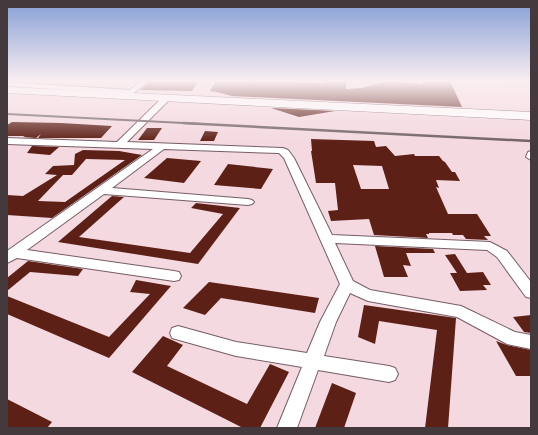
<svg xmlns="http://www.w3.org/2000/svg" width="538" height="435" font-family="Ubuntu,sans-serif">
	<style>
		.building { fill: #5d2017; fill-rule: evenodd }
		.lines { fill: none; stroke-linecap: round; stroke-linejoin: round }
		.minor-casing { stroke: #755e64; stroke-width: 2 }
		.primary-casing { stroke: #755e64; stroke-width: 1 }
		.minor { fill: #fff; fill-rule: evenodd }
		.primary { fill: #fff; fill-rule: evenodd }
		.rail-far1 { stroke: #706165; stroke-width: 2 }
		.rail { stroke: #706165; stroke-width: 2.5 }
	</style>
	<rect width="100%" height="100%" fill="#f4d9e0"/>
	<!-- building -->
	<g class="building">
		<path d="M150,81H198L192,91L140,90Z"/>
		<path d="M216,81H296V82L324,83L325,81H346V89L361,88L388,81L421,84L425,81H450L462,107L232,96L217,92L210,91Z"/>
		<path d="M271,108L335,111L299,117Z"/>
		<path d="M12,122L61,123L112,126L101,138H38L41,134L36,138L23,137L25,136H7V125Z"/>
		<path d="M147,128H162L154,140H138Z"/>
		<path d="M205,131L218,132L214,141H200Z"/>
		<path d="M311,139L374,141L376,147L386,146L395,156L414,154L415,156H439L443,161L445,162L452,172H455L460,181L436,180L439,188L436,187L448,214H477L491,236H484L488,240L466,239L463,235H453L452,233H429V234H426L428,238L374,235L369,219L331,221L328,211L338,210L335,183H316L311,151H312ZM353,165L382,166L389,189H361Z"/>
		<path d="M32,146L59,147L50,155L27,153Z"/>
		<path d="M83,150L119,151L142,155L52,218L7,215V195L23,196L57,175L45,174L53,166L74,165L75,154ZM86,159L125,160L65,202L38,201L63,175H72Z"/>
		<path d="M167,158L201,161L184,183L144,178Z"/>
		<path d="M228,164L273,169L261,189L214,185Z"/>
		<path d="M112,196L124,197L79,237L190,253L223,214L191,208L196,203L240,208L198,264L58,242Z"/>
		<path d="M375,246L433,249L435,253H406L411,266L403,265L408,277H384Z"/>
		<path d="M455,254L467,273L483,272L491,285H483L487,290L460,291L450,273H457L445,255Z"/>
		<path d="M28,261L83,269L78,276L30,272L7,291V278Z"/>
		<path d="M136,280L171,286L109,358L7,314V296L109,337L150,294L130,292Z"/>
		<path d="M209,282L319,298L315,313L221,298L205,315L183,308Z"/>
		<path d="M364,305L456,318L448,428H425L437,330L379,321L375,344L358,337Z"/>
		<path d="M531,315V333L524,332L513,317Z"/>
		<path d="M163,336L183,345L167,366L247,404L270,364L289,372L260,428H243L132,372Z"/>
		<path d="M496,341L507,345L531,350V376H516Z"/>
		<path d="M332,383L356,393L344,428H315Z"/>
		<path d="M7,399L52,422L47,428H7Z"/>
	</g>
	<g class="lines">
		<defs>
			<g id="minor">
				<path d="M142,81H149L132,94L7,86V82L130,90Z"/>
				<path d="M164,96H167L171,98L127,142L283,148L288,150L294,158L332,235L490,242L507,251L531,282V298L526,297L497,257L487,250L335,243L353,281L370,290L461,306L515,332L531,335V349L507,344L457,317L368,301L350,293L336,322L324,356L389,366L395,368L398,374L395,380L389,382L318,370L297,428H277L302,367L236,356L172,338L170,333L172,328L178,326L236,342L307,353L320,322L340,284L284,158L279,153L164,149L112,188L248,199L252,200L254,202L252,204L248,205L104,194L27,250L174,271L179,272L181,276L179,280L174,281L17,258L7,263V251L153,149L7,144V138L117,142Z"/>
				<path d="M531,151V160L526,157L528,152Z"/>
			</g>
			<path id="primary" d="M7,87L531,112V120L7,93Z"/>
		</defs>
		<!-- minor casing -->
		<use href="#minor" class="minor-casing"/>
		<!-- primary casing -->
		<use href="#primary" class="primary-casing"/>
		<!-- minor -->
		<use href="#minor" class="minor"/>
		<!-- primary -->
		<use href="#primary" class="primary"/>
		<!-- rail-far1 -->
		<path class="rail-far1" d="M7,114L203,124"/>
		<!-- rail -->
		<path class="rail" d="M183,123L531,141"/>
	</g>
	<!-- sky -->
	<linearGradient id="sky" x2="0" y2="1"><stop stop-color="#859ed5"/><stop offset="0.57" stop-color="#faeef1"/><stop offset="1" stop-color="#faeef1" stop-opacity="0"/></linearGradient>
	<rect width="538" height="142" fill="url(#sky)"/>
	<!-- border -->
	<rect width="538" height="435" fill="none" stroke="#44393c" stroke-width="16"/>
</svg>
